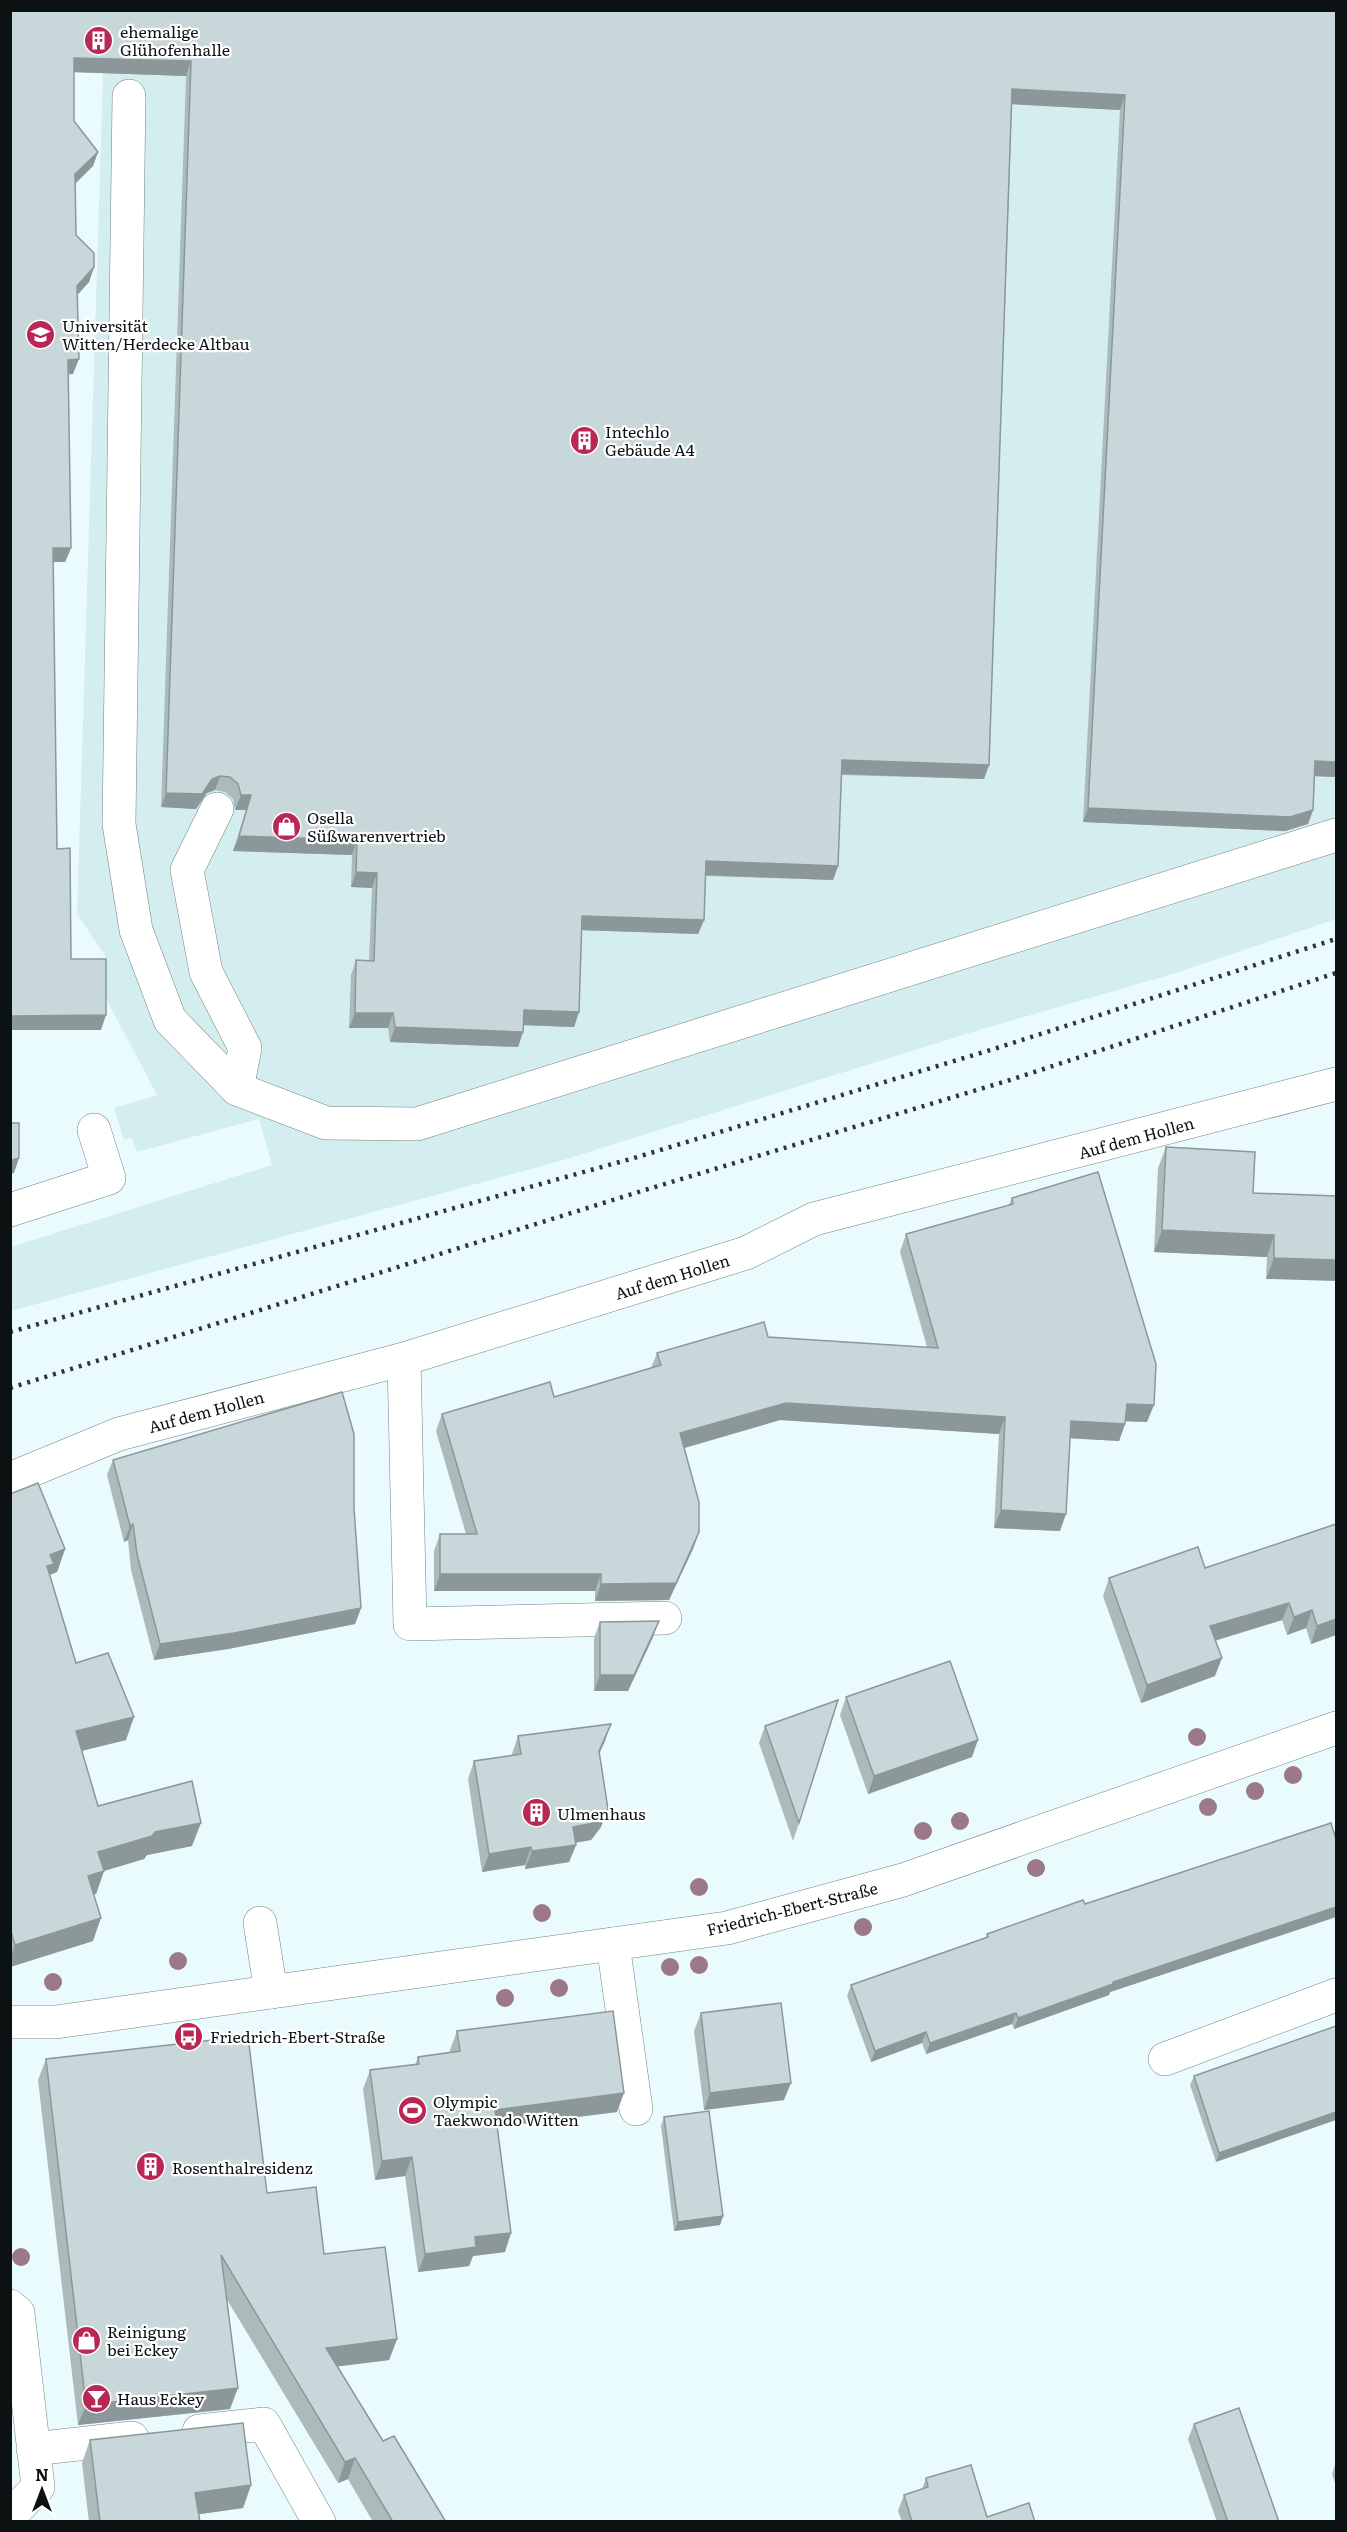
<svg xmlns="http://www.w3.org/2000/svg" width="1347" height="2532" font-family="Literata,serif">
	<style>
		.built { fill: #d4eef0 }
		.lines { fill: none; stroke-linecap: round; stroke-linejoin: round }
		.minor-casing { stroke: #738284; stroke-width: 34 }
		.minor { stroke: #fff; stroke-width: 33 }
		.rail { stroke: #2f3637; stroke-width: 4.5; stroke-dasharray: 3 6; stroke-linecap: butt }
		.tree { fill: #9c7987 }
		.wall { fill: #acbabb }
		.shaded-wall { fill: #8c9799 }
		.building { fill: #c8d8da; stroke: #8c9799; stroke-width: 1.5 }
		.labels { text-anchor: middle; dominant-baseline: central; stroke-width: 4.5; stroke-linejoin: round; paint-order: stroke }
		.poi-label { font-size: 16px; fill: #0c1112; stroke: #fff; text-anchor: start }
		.street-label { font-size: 16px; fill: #0c1112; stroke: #fff }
	</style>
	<rect width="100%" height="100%" fill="#eafbfd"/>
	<!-- built -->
	<path class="built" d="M11,10L1336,11V919L1176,973L979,1030L560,1161L11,1311V1247L272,1165L259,1119L137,1152L132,1138L124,1140L114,1108L157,1095L99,985L106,957L77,914L103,74Z"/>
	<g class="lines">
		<defs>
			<g id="minor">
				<path d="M129,96L119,824L136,930L170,1020L237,1089L326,1123L417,1124L1336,835"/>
				<path d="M217,809L187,870L206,972L245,1048L237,1089"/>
				<path d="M10,1210L109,1178L94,1130"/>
				<path d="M404,1359L410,1624L665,1618"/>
				<path d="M10,1479L119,1434L404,1359L746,1253L814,1219L1336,1084"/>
				<path d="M260,1923L271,1992"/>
				<path d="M613,1944L636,2109"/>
				<path d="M10,2022H56L727,1928L903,1880L1336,1728"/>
				<path d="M1165,2059L1336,1995"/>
				<path d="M10,2306L18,2313L38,2487L10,2516"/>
				<path d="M199,2431L264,2424L319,2522"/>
				<path d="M33,2449L132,2438"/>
			</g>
		</defs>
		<!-- minor casing -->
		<use href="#minor" class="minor-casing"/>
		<!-- minor -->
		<use href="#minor" class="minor"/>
		<!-- rail -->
		<g class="rail">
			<path d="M10,1332L634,1158L997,1048L1336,939"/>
			<path d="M10,1388L645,1190L1010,1080L1336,973"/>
		</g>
	</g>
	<!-- trees -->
	<g class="tree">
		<circle cx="1197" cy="1737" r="9"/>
		<circle cx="1293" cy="1775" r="9"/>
		<circle cx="1255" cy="1791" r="9"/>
		<circle cx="1208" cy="1807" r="9"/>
		<circle cx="960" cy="1821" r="9"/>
		<circle cx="923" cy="1831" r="9"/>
		<circle cx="1036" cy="1868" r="9"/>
		<circle cx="699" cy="1887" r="9"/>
		<circle cx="542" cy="1913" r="9"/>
		<circle cx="863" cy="1927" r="9"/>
		<circle cx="178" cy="1961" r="9"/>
		<circle cx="699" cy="1965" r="9"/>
		<circle cx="670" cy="1967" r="9"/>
		<circle cx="53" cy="1982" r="9"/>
		<circle cx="559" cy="1988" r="9"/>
		<circle cx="505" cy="1998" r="9"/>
		<circle cx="21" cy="2257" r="9"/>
	</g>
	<!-- wall -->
	<g class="wall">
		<path d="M10,10H1336V777L1315,776L1313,810L1308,824L1285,831L1083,822L1120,110L1012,104L989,765L984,779L841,775L838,866L833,880L705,876L704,920L698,934L582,930L579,1012L574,1027L523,1025V1032L518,1047L390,1042L388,1028H349L351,975L356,960L369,961L372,888L351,887L352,855L233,851L246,810H235L233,799L225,792L215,790L207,793L196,809L161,807L186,76L74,72V121L98,152L93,166L75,183L76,235L94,267L89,282L77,295L73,374H68L71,548L65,562H53L57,849L71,959L101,1030H10Z"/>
		<path d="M1166,1147L1253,1193L1336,1196L1266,1279L1267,1257L1154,1252L1158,1168Z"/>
		<path d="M1012,1198L1147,1422L1125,1421V1424L1119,1441L1070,1438L1060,1531L994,1528L999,1434L780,1420L684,1448L699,1532L693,1549L669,1600L595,1601V1591H434V1551L440,1534H466L436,1431L442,1414L554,1397L651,1368L657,1353L768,1337L927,1347L900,1252L906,1234L1009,1205Z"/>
		<path d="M113,1460L354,1508L361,1608L355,1624L228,1649L154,1660L131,1570L128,1540L124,1542L107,1475Z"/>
		<path d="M10,1494L65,1549L57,1572L49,1575L76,1663L126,1740L82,1751L98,1806L192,1846L147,1855L144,1859L104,1871L96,1894H94L93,1941L10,1967Z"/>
		<path d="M1336,1524V1635L1311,1644L1306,1628L1287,1635L1282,1620L1215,1641V1676L1141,1703L1103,1596L1109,1578L1205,1568Z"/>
		<path d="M600,1622L653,1637L628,1691H594V1638Z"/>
		<path d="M846,1697L972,1757L868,1794L840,1715Z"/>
		<path d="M765,1726L799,1823L793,1841L759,1743Z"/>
		<path d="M518,1736L605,1741L599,1753L601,1827L591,1840L575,1843L576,1845L569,1862L525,1869V1865L482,1872L468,1779L474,1761L512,1756V1754Z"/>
		<path d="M1336,1839V1917L1110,1992L1109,1995L1014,2029L1012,2024L926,2054L922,2043L871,2062L847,1996L851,1985L986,1938L987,1934L1085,1904Z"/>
		<path d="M701,2013L784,2100L704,2110L694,2031Z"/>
		<path d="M1336,2026L1216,2162L1190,2085L1194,2076Z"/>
		<path d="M457,2031L617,2112L497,2127L505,2252L473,2256L469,2266L418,2272L405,2176L375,2180L363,2089L370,2070L415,2065L418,2057L450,2052V2050Z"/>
		<path d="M46,2059L267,2193L324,2254L397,2339L389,2360L337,2366L383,2441L446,2522H373L348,2479L338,2483L226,2298L230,2409L78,2425L38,2080Z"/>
		<path d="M664,2117L723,2216L720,2225L674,2231L661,2126Z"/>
		<path d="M1194,2424L1279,2522H1217L1188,2439Z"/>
		<path d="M90,2440L251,2485L243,2508L199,2514L200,2522H89L82,2463Z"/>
		<path d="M1335,2465H1336V2486L1332,2474Z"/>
		<path d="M926,2478L987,2517L1035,2522H902L898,2511L904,2495L922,2489Z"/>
	</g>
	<!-- shaded-wall -->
	<g class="shaded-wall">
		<path d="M74,58L191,61L186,76L69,72Z"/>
		<path d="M1012,89L1125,95L1120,110L1007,104Z"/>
		<path d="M98,152L93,166L70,189L75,174Z"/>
		<path d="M94,267L89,282L72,301L77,286Z"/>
		<path d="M79,359L73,374L62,375L68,360Z"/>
		<path d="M53,548H71L65,562H47Z"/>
		<path d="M842,760L989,765L984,779L837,774Z"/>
		<path d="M1315,761L1336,762V777L1310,776Z"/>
		<path d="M220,776L215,790L207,793L196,809L161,807L166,793Z"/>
		<path d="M241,795H251L246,810H235Z"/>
		<path d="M1088,808L1313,810L1308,824L1285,831L1083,822Z"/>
		<path d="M239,836L357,840L352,855L233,851Z"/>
		<path d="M706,861L838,866L833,880L700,875Z"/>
		<path d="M356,872L377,873L372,888L351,887Z"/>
		<path d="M582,916L704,920L698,934L577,930Z"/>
		<path d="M524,1010L579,1012L574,1027L519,1025Z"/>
		<path d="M355,1013H393L388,1028H349Z"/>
		<path d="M106,1015L101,1030H10V1016Z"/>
		<path d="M395,1027L523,1032L518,1047L390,1042Z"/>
		<path d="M19,1158L14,1173L10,1174V1161Z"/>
		<path d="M1162,1230L1274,1235L1267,1257L1154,1252Z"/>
		<path d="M1274,1258L1336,1260V1281L1266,1279Z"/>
		<path d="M786,1403L1005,1417L999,1434L780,1420L674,1451L680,1433Z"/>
		<path d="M1127,1404L1154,1405L1147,1422L1120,1421Z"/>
		<path d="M1071,1421L1125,1424L1119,1441L1064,1438Z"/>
		<path d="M1001,1510L1066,1514L1060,1531L994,1528Z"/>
		<path d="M133,1524L128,1540L124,1542L130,1526Z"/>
		<path d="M699,1532L693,1549L669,1600L595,1601L601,1584Z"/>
		<path d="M65,1549L57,1572L50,1575L39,1589L50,1555Z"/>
		<path d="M440,1574H601L595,1591H434Z"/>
		<path d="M1289,1603L1282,1620L1203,1644L1210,1626Z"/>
		<path d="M361,1608L355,1624L228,1649L154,1660L160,1644Z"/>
		<path d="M1312,1610L1306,1628L1287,1635L1294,1617Z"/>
		<path d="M1336,1619V1635L1311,1644L1317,1626Z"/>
		<path d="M659,1621L653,1637L628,1691H594L600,1675Z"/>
		<path d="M1222,1658L1215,1676L1141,1703L1147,1685Z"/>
		<path d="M134,1717L126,1740L68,1754L76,1731Z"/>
		<path d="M611,1724L605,1741L593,1768L599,1751Z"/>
		<path d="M978,1740L972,1757L868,1794L874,1776Z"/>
		<path d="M608,1809L601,1827L591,1840L566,1844L573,1827Z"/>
		<path d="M201,1823L192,1846L147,1855L144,1859L90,1875L98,1852L155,1832Z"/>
		<path d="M576,1845L569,1862L525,1869L532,1851Z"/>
		<path d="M531,1847L525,1865L482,1872L489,1854Z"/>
		<path d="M104,1871L96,1894L80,1899L88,1876Z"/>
		<path d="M1336,1907V1917L1110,1992L1109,1995L1014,2029L1018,2018L1113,1982Z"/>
		<path d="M101,1918L93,1941L10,1967V1958L15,1945Z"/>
		<path d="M1016,2013L1012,2024L926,2054L930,2043Z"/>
		<path d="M926,2032L922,2043L871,2062L875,2051Z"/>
		<path d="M791,2083L784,2100L704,2110L710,2093Z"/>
		<path d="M624,2093L617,2112L488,2128L495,2110Z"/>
		<path d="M1336,2112V2120L1216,2162L1219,2153Z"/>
		<path d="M412,2157L405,2176L375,2180L382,2161Z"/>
		<path d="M723,2216L720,2225L674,2231L678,2222Z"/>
		<path d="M511,2233L505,2252L473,2256L469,2266L418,2272L425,2254L475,2237Z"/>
		<path d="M397,2339L389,2360L318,2369L326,2348Z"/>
		<path d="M238,2388L230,2409L78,2425L86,2405Z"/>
		<path d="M355,2458L348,2479L338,2483L345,2462Z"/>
		<path d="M251,2485L243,2508L187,2516L195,2493Z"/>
	</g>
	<!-- building -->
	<g class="building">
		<path d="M10,10H1336V762L1315,761L1313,810L1290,817L1088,808L1125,95L1012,89L989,765L842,760L838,866L706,861L704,920L582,916L579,1012L524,1010L523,1032L395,1027L393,1013H355L356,960L374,961L377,873L356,872L357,840L239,836L251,795H241L238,784L230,777L220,776L212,779L202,794L166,793L191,61L74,58V121L98,152L75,174L76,235L94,253V267L77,286L79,359L68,360L71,548H53L57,849L70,848L71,959H106V1015L10,1016Z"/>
		<path d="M10,1123H19V1158L10,1161Z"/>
		<path d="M1166,1147L1255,1152L1253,1193L1336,1196V1260L1274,1258V1235L1162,1230Z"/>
		<path d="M1098,1172L1156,1364L1154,1405L1127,1404L1125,1424L1071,1421L1066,1514L1001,1510L1005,1417L786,1403L680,1433L699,1502V1532L676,1583L601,1584V1574H440V1534H477L442,1414L550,1382L554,1397L661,1365L657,1353L764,1322L768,1337L938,1348L906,1234L1013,1204L1012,1198Z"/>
		<path d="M342,1392L354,1434V1508L361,1608L234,1633L160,1644L137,1554L133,1524L130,1526L113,1460Z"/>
		<path d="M38,1483L65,1549L50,1555L54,1564L47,1566L76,1663L108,1653L134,1717L76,1731L98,1806L192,1781L201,1823L155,1832L152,1836L98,1852L104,1871L88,1876L101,1918L15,1945L10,1928V1494Z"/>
		<path d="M1336,1524V1619L1317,1626L1312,1610L1294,1617L1289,1603L1210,1626L1222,1658L1147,1685L1109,1578L1198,1547L1205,1568Z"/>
		<path d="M659,1621L634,1675H600V1622Z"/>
		<path d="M950,1661L978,1740L874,1776L846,1697Z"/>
		<path d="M838,1700L799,1823L765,1726Z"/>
		<path d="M611,1724L599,1751L608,1809L598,1822L573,1827L576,1845L532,1851L531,1847L489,1854L474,1761L521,1754L518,1736Z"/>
		<path d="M1331,1823L1336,1839V1907L1113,1982V1984L1018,2018L1016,2013L930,2043L926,2032L875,2051L851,1985L988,1937L987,1934L1083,1900L1085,1904Z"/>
		<path d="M781,2003L791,2083L710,2093L701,2013Z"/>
		<path d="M613,2011L624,2093L495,2110L511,2233L475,2237L476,2247L425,2254L412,2157L382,2161L370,2070L419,2064L418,2057L460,2051L457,2031Z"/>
		<path d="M1336,2026V2112L1219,2153L1194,2076Z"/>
		<path d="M248,2036L267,2193L316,2187L324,2254L385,2247L397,2339L326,2348L383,2441L394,2436L446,2522H393L355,2458L345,2462L221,2255L238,2388L86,2405L46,2059Z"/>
		<path d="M709,2111L723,2216L678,2222L664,2117Z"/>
		<path d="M1239,2408L1279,2522H1228L1194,2424Z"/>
		<path d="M243,2423L251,2485L195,2493L200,2522H100L90,2440Z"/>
		<path d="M971,2465L987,2517L1029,2503L1035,2522H912L904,2495L928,2487L926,2478Z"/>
	</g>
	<!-- icons -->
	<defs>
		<symbol id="building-disc" viewBox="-11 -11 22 22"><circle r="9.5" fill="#b82855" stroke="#fff"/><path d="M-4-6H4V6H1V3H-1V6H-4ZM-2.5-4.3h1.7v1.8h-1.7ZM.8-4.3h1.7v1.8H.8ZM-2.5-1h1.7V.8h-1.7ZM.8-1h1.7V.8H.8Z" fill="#fff"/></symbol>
		<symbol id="university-disc" viewBox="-11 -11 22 22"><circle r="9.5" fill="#b82855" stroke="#fff"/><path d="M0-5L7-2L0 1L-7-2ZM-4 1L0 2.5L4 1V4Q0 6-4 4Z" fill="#fff"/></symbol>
		<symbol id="shop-disc" viewBox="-11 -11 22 22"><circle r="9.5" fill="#b82855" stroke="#fff"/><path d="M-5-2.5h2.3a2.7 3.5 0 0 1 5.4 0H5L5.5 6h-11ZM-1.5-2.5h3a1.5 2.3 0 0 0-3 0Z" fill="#fff"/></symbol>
		<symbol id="bus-disc" viewBox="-11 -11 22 22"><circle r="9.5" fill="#b82855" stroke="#fff"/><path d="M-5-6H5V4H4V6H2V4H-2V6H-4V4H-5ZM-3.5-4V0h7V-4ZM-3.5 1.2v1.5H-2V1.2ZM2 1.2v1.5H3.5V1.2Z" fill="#fff"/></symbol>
		<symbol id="stadium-disc" viewBox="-11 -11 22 22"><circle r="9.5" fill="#b82855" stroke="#fff"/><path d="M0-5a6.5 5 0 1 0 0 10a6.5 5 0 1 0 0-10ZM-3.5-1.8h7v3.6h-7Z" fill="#fff"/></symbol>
		<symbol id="bar-disc" viewBox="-11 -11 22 22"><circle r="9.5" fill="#b82855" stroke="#fff"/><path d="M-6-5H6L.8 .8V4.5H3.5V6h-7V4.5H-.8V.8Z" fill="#fff"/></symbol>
	</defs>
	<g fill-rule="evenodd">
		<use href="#building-disc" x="82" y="24" width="33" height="33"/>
		<use href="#university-disc" x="24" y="318" width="33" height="33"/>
		<use href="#building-disc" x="568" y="424" width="33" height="33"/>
		<use href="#shop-disc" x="270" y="810" width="33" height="33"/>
		<use href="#building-disc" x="520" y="1796" width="33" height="33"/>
		<use href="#bus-disc" x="172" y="2020" width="33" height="33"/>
		<use href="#stadium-disc" x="396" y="2094" width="33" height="33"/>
		<use href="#building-disc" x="134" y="2150" width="33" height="33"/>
		<use href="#shop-disc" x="70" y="2324" width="33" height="33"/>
		<use href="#bar-disc" x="80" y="2382" width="33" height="33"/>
	</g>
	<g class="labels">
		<!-- poi labels -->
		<g class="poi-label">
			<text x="120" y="31">ehemalige<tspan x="120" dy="18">Glühofenhalle</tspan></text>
			<text x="62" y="325">Universität<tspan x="62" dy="18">Witten/Herdecke Altbau</tspan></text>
			<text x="605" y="431">Intechlo<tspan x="605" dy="18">Gebäude A4</tspan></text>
			<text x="307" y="817">Osella<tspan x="307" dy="18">Süßwarenvertrieb</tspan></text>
			<text x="557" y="1813">Ulmenhaus</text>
			<text x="210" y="2036">Friedrich-Ebert-Straße</text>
			<text x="433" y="2101">Olympic<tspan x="433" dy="18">Taekwondo Witten</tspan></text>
			<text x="172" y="2167">Rosenthalresidenz</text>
			<text x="107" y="2331">Reinigung<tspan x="107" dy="18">bei Eckey</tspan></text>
			<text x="117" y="2398">Haus Eckey</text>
		</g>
		<!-- street labels -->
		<g class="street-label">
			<text transform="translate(1136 1137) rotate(-15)">Auf dem Hollen</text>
			<text transform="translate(672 1276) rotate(-17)">Auf dem Hollen</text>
			<text transform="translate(206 1411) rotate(-15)">Auf dem Hollen</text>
			<text transform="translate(792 1908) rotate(-14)">Friedrich-Ebert-Straße</text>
		</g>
	</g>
	<!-- border -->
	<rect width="1347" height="2532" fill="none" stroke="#0c1112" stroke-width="24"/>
	<!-- north arrow -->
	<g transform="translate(42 2490)" stroke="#ffffff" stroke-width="4.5" paint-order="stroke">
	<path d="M0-4.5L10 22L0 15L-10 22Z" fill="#0c1112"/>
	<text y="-9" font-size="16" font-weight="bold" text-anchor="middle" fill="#0c1112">N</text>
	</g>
</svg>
